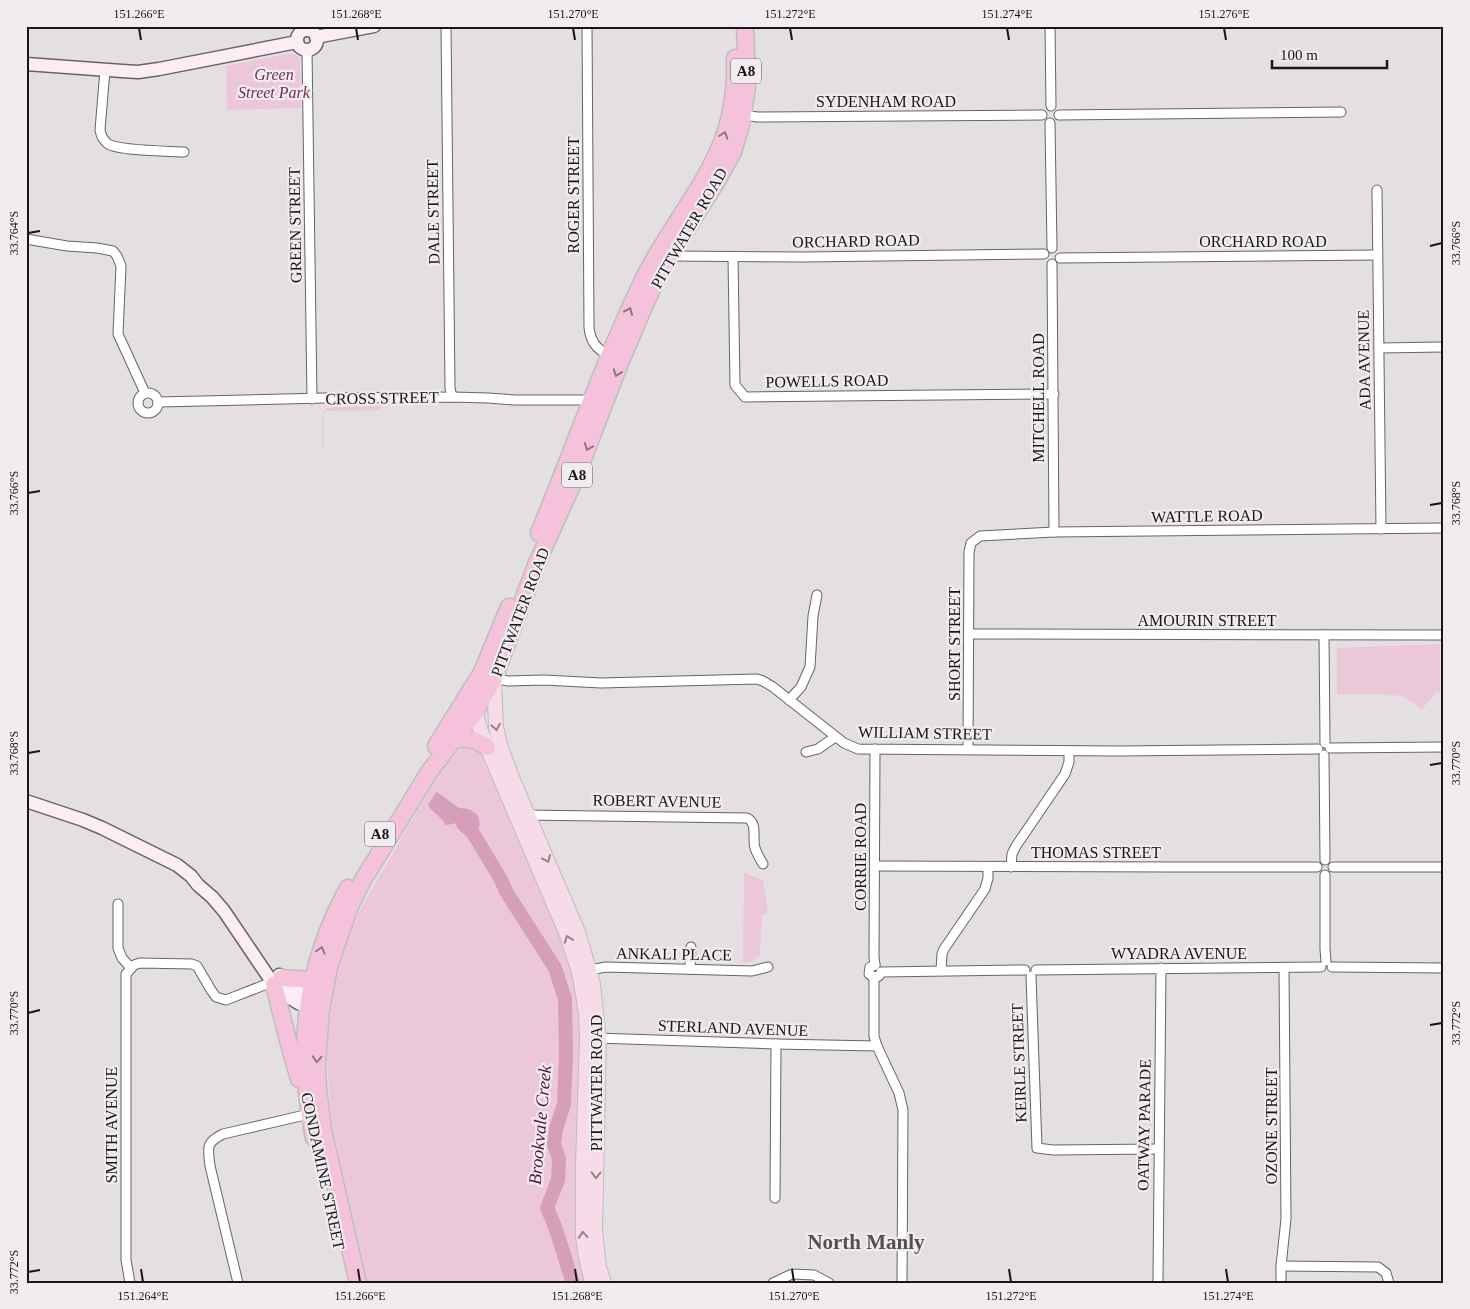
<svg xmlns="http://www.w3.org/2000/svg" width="1470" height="1309" font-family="'Times New Roman',serif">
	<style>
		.green { fill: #ecc7d9 }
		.water { fill: #d59fba }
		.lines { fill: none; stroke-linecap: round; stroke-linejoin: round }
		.river { stroke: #d59fba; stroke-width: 14 }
		.street-casing { stroke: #686466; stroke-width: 11 }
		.secondary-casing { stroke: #686466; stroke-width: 15 }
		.primary-casing { stroke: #bebebe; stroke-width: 16 }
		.highway-casing { stroke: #bebebe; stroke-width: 19 }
		.street { stroke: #fff; stroke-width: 9 }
		.secondary { stroke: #fcedf4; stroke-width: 12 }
		.primary { stroke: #f8dbe9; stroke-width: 14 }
		.highway { stroke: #f4c3db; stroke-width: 16 }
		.oneway { stroke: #917583 }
		.oneway2 { stroke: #93828a }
		.ticks { fill: none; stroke: #181617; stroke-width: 2 }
		.labels { text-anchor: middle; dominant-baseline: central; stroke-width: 4.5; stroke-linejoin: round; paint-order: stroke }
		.shield { fill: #f1ecef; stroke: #595658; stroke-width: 1 }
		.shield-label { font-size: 15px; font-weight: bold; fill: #181617 }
		.park-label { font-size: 16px; font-style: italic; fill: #6e2d52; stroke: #f1ecef }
		.street-label { font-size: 16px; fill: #181617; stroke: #f1ecef }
		.water-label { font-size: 18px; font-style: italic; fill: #511239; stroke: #f1ecef }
		.district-label { font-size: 21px; font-weight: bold; fill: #545052; stroke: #f1ecef }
		.neatline { fill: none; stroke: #181617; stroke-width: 2 }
		.ticks-label { font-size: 12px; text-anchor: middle; fill: #181617 }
	</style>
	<rect width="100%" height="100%" fill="#e4dfe1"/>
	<!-- green -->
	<g class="green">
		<path d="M287,54H293L298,56L300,61L301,108L227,110L226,66Z"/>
		<path d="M380,406V410L327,411L323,415V450H322V417L325,409L333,407Z"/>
		<path d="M1440,644V692H1436L1422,709L1402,696L1380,694H1337V648Z"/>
		<path d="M465,747L476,748L484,756L564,938L580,995L584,1035L576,1240L587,1283H368L332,1126L327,1060L332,997L339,964L349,934L361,908L449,756Z"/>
		<path d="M744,873L763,880L768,913L762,915L760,955L753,961L743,963Z"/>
	</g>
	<!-- water -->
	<path class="water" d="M436,792C444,795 449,802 456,806C460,809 463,808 468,809C483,814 482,828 473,838L458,823L446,825C441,817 433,813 428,805Z"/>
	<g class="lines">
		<!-- river -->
		<path class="river" d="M463,824L473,833L500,878L507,893L555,968L565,999L566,1055L564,1104L556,1129L554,1144L559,1159L558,1180L547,1208C559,1232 564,1258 573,1283"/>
		<defs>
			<g id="street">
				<path d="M308,26V31"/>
				<path d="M446,26L450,388L452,397"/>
				<path d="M587,26L589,327C590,341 597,350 609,355"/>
				<path d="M1050,26L1051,106"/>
				<path d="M307,50L312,399"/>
				<path d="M105,70L100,130C101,136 103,140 108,144C120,151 168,151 184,152"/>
				<path d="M740,114L757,117L1042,115"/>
				<path d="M1059,115L1341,112"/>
				<path d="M1050,123L1052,248"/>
				<path d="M1377,190L1381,529"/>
				<path d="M26,239L67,246L97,248L113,251L117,256L121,266L118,334L145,393"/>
				<path d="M669,256L804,257L1044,254"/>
				<path d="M733,257L735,385L745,397L1054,394"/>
				<path d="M1060,258L1377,255"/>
				<path d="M1052,264L1054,532"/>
				<path d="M1379,348L1444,347"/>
				<circle cx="148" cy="403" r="10"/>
				<path d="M158,402L324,398L452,397L488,398L515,400H592"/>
				<path d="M970,634L1444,635"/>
				<path d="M1324,635L1325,743"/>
				<path d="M494,678L508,681L544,680L601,683L757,679L763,681L773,687L844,743L858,749L1118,751L1318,749"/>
				<path d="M789,700L801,687L810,667L813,616L817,595"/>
				<path d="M1330,748L1444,747"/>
				<path d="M968,749L969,552L971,543L980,536L1054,532L1444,528"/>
				<path d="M806,752L818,749L835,737"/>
				<path d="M1324,755L1325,860"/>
				<path d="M523,815L747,818C758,823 752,838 755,848C757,854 760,859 763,864"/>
				<path d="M875,866L1170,867H1317"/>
				<path d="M1011,867L1012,854L1016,846L1065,774L1069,762V751"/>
				<path d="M1333,867H1444"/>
				<path d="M1325,875V949L1326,961"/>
				<path d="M118,904V948L122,958L131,968"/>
				<path d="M875,965L874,957L875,749"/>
				<path d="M875,965L870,967L869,974L873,977L879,976"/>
				<path d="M1332,967L1444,968"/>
				<path d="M690,969L691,947"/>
				<path d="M941,970L942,954L944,949L985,889L988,878V867"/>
				<path d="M1036,970L1321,967"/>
				<path d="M584,971L606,967L752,971L768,967"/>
				<path d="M881,972L1025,970"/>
				<path d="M1031,976L1037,1148L1053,1150L1159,1149"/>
				<path d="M874,978V1036L877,1046L899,1093L903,1110L902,1283"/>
				<path d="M595,1038L776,1044L877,1046"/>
				<path d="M775,1198L776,1044"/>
				<path d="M1281,1266L1378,1267L1386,1273L1389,1283"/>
				<path d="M130,1283L126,1260V974L134,965L140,963L192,964L197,966L211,990L216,997L226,1000L272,982"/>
				<path d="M238,1283L210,1166C208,1148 205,1143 223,1134L309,1114"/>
				<path d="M773,1283L792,1274L814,1275L829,1283"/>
				<path d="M1157,1283L1158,1280L1161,968"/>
				<path d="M1281,1283V1266L1286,1219L1284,968"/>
			</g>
			<g id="secondary">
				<circle cx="307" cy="40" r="10"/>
				<path d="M316,37L374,26"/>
				<path d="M26,64L122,71L138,72L159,69L297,42"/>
				<path d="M26,801L83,820L102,828L177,865L191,876L198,885L212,897L224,911L274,985L287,996L298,1003L315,1009"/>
				<path d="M279,975C289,989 302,996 318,998"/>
			</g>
			<g id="primary">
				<path d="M494,678L496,727L500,745L513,780L578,932L593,984L599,1039L595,1230L599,1267L604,1283"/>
				<path d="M474,706L479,726L487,747L567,935L579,972L583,994L586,1014L587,1038L583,1166V1235L585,1252L592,1283"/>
			</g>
			<g id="highway">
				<path d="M539,533C574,448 604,361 644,278C666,233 700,194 720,147C732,119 736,88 735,58"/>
				<path d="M453,740C466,737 476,739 487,747"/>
				<path d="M436,746L482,672L509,607"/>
				<path d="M281,978L313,980"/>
				<path d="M274,985L289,1044L299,1079"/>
				<path d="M314,1138C296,1049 304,968 348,888"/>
				<path d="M358,1283L323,1130L318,1088L317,1064L321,1010L329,967L336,946L350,906L363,880L429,772L475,712L494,678L536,565L578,472L620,363L646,302L663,266L714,186L733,152L741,125L747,87L745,26"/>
			</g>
		</defs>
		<!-- street casing -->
		<use href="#street" class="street-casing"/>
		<!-- secondary casing -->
		<use href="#secondary" class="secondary-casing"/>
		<!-- primary casing -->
		<use href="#primary" class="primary-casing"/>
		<!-- highway casing -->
		<use href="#highway" class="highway-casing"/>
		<!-- street -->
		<use href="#street" class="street"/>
		<!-- secondary -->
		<use href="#secondary" class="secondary"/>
		<!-- primary -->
		<use href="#primary" class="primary"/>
		<!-- highway -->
		<use href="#highway" class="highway"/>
	</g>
	<!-- one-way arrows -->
	<defs><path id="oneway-chevron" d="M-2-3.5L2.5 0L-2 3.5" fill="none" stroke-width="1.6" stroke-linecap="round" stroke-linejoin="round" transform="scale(1.25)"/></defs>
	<g class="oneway">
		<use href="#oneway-chevron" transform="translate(724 135) rotate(-72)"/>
		<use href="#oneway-chevron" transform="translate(629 311) rotate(-66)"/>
		<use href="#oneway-chevron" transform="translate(617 373) rotate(110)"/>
		<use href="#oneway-chevron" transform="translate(588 447) rotate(112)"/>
		<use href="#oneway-chevron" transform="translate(321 950) rotate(-74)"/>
		<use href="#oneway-chevron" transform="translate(317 1059) rotate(93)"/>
	</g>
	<g class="oneway2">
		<use href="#oneway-chevron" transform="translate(496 727) rotate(81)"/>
		<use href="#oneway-chevron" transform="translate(547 859) rotate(67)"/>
		<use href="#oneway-chevron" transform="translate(568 939) rotate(-110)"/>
		<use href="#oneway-chevron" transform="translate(596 1175) rotate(92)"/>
		<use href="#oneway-chevron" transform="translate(583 1235) rotate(-94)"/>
	</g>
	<!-- ticks -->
	<path class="ticks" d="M139,28L141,40M356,28L358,40M573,28L575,40M790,28L792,40M1007,28L1009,40M1224,28L1226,40M28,233L40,231M1430,246L1442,243M28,493L40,491M1430,505L1442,503M28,753L40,751M1430,765L1442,763M28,1013L40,1010M1430,1025L1442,1023M141,1269L143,1282M358,1269L360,1282M575,1269L577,1282M792,1269L794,1282M1009,1269L1011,1282M1226,1269L1228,1282M28,1272L40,1270"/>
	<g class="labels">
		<!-- shield labels -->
		<g class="shield">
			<rect x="731" y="58.5" width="30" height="25" rx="4"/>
			<rect x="562" y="462.5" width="30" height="25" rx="4"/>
			<rect x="365" y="821.5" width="30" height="25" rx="4"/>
		</g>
		<g class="shield-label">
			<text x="746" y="71">A8</text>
			<text x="577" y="475">A8</text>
			<text x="380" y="834">A8</text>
		</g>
		<!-- park labels -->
		<g class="park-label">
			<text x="274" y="74">Green<tspan x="274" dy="18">Street Park</tspan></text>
		</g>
		<!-- street labels -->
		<g class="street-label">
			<text x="886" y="101">SYDENHAM ROAD</text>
			<text transform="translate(573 195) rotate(-90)">ROGER STREET</text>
			<text transform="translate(433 212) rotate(-91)">DALE STREET</text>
			<text transform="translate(295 225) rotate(-91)">GREEN STREET</text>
			<text transform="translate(689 228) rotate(-60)">PITTWATER ROAD</text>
			<text transform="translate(856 241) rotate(-1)">ORCHARD ROAD</text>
			<text x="1263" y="241">ORCHARD ROAD</text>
			<text transform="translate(1364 360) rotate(-91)">ADA AVENUE</text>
			<text transform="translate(827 381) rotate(-1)">POWELLS ROAD</text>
			<text transform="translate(382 398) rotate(-1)">CROSS STREET</text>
			<text transform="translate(1038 398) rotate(-90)">MITCHELL ROAD</text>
			<text transform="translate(1207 516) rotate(-1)">WATTLE ROAD</text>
			<text transform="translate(520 612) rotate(-69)">PITTWATER ROAD</text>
			<text x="1207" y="620">AMOURIN STREET</text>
			<text transform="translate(954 644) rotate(-90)">SHORT STREET</text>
			<text transform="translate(925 733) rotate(1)">WILLIAM STREET</text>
			<text transform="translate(657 801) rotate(1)">ROBERT AVENUE</text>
			<text x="1096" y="852">THOMAS STREET</text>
			<text transform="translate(860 857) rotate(-90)">CORRIE ROAD</text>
			<text x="1179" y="953">WYADRA AVENUE</text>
			<text transform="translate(674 954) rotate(1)">ANKALI PLACE</text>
			<text transform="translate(733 1028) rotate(2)">STERLAND AVENUE</text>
			<text transform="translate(1019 1063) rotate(-92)">KEIRLE STREET</text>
			<text transform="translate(596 1083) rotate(-90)">PITTWATER ROAD</text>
			<text transform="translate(111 1125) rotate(-90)">SMITH AVENUE</text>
			<text transform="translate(1144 1125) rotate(-89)">OATWAY PARADE</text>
			<text transform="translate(1271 1126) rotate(-90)">OZONE STREET</text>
			<text transform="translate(323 1171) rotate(78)">CONDAMINE STREET</text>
		</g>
		<!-- water labels -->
		<g class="water-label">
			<text transform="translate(540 1125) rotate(-85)">Brookvale Creek</text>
		</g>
		<!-- district labels -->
		<g class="district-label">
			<text x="866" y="1242">North Manly</text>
		</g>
	</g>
	<!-- border -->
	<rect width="1470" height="1309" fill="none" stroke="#f1ecef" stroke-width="55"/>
	<!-- scale -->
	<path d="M1272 60v8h115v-8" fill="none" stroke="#181617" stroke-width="2.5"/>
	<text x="1280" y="60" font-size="15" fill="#181617" stroke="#f1ecef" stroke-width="4" paint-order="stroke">100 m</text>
	<rect x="28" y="28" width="1414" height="1254" class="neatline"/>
	<g class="ticks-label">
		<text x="139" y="18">151.266°E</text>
		<text x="356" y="18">151.268°E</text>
		<text x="573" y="18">151.270°E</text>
		<text x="790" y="18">151.272°E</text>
		<text x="1007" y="18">151.274°E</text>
		<text x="1224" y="18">151.276°E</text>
		<text transform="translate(14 233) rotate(-90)" y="4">33.764°S</text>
		<text transform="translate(1456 243) rotate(-90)" y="4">33.766°S</text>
		<text transform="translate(14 493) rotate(-90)" y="4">33.766°S</text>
		<text transform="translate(1456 503) rotate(-90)" y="4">33.768°S</text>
		<text transform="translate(14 753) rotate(-90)" y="4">33.768°S</text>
		<text transform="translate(1456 763) rotate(-90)" y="4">33.770°S</text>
		<text transform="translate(14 1013) rotate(-90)" y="4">33.770°S</text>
		<text transform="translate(1456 1023) rotate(-90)" y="4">33.772°S</text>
		<text transform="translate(14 1272) rotate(-90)" y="4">33.772°S</text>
		<text x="143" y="1300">151.264°E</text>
		<text x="360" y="1300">151.266°E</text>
		<text x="577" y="1300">151.268°E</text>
		<text x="794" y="1300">151.270°E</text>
		<text x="1011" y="1300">151.272°E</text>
		<text x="1228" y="1300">151.274°E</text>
	</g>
</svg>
